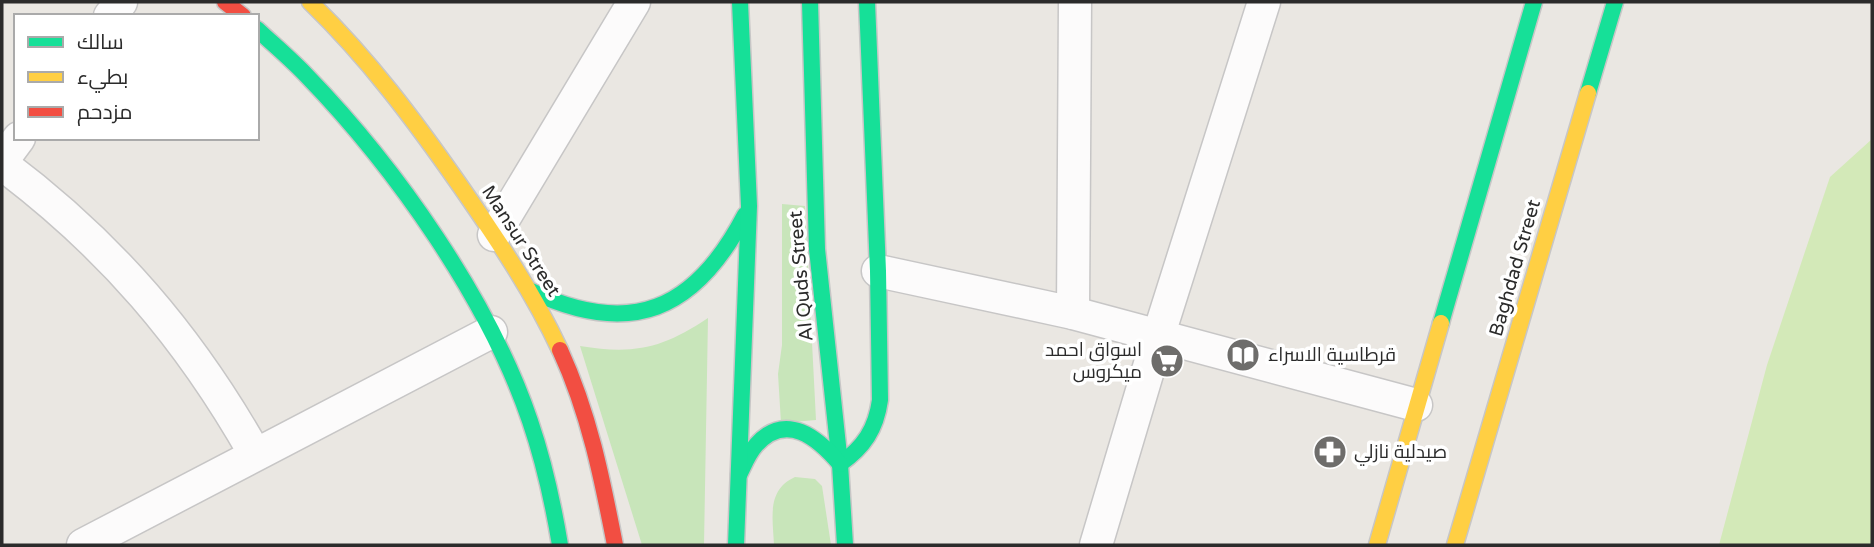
<svg xmlns="http://www.w3.org/2000/svg" width="1874" height="547" font-family="'Varela Round',Cairo,sans-serif">
	<style>
		.green { fill: #c8e5ba }
		.pitch { fill: #d3e9b8 }
		.lines { fill: none; stroke-linecap: round; stroke-linejoin: round }
		.street-casing { stroke: #c7c6c6; stroke-width: 35 }
		.fast-casing { stroke: #c7c6c6; stroke-width: 19 }
		.slow-casing { stroke: #c7c6c6; stroke-width: 19 }
		.jam-casing { stroke: #c7c6c6; stroke-width: 19 }
		.street { stroke: #fcfbfb; stroke-width: 32 }
		.fast { stroke: #16e098; stroke-width: 16 }
		.slow { stroke: #ffcf43; stroke-width: 16 }
		.jam { stroke: #f24e42; stroke-width: 16 }
		.labels { text-anchor: middle; dominant-baseline: central; stroke-width: 7; stroke-linejoin: round; paint-order: stroke }
		.street-label { font-size: 19px; fill: #2b2b2b; stroke: #fff }
		.poi-label { font-size: 19px; fill: #2b2b2b; stroke: #fff; text-anchor: start }
	</style>
	<rect width="100%" height="100%" fill="#eae7e2"/>
	<!-- green -->
	<g class="green">
		<path d="M782,204L805,206L816,420L781,423L778,374L782,345Z"/>
		<path d="M708,318L704,545H642L580,346C635,355 663,348 708,318Z"/>
		<path d="M795,477L815,479L822,486L831,545H774C773,519 766,490 795,477Z"/>
	</g>
	<!-- pitch -->
	<path class="pitch" d="M1872,139V545H1719L1767,365L1830,177Z"/>
	<g class="lines">
		<defs>
			<g id="street">
				<path d="M110,16L121,2"/>
				<path d="M2,161L19,138"/>
				<path d="M2,164C110,245 189,337 255,454"/>
				<path d="M494,235L634,2"/>
				<path d="M878,271L1073,313L1416,405"/>
				<path d="M1073,313L1075,2"/>
				<path d="M83,545L491,332"/>
				<path d="M1096,545L1158,337L1264,2"/>
			</g>
			<g id="fast">
				<path d="M810,2L817,249L840,464L845,545"/>
				<path d="M257,29C274,45 291,59 307,76C396,168 489,300 530,421C544,462 553,503 560,545"/>
				<path d="M1588,93L1615,2"/>
				<path d="M531,291C631,338 695,311 745,215"/>
				<path d="M1441,323L1534,2"/>
				<path d="M840,464C864,447 876,429 880,400L878,271L867,2"/>
				<path d="M739,475C744,465 748,454 756,445C786,411 818,438 840,464"/>
				<path d="M736,545L749,206L740,2"/>
			</g>
			<g id="slow">
				<path d="M310,2C368,58 415,121 461,187C497,239 533,292 560,350"/>
				<path d="M1377,545L1441,323"/>
				<path d="M1455,545L1588,93"/>
			</g>
			<g id="jam">
				<path d="M225,2L243,16"/>
				<path d="M560,350C589,413 602,478 615,545"/>
			</g>
		</defs>
		<!-- street casing -->
		<use href="#street" class="street-casing"/>
		<!-- fast casing -->
		<use href="#fast" class="fast-casing"/>
		<!-- slow casing -->
		<use href="#slow" class="slow-casing"/>
		<!-- jam casing -->
		<use href="#jam" class="jam-casing"/>
		<!-- street -->
		<use href="#street" class="street"/>
		<!-- fast -->
		<use href="#fast" class="fast"/>
		<!-- slow -->
		<use href="#slow" class="slow"/>
		<!-- jam -->
		<use href="#jam" class="jam"/>
	</g>
	<!-- icons -->
	<defs>
		<symbol id="library-disc" viewBox="-11 -11 22 22"><circle r="9.5" fill="#6e6d6b" stroke="#fff"/><path d="M-6-4Q-3-5.5-.7-3.5V5Q-3 3-6 4ZM6-4Q3-5.5 .7-3.5V5Q3 3 6 4Z" fill="#fff"/></symbol>
		<symbol id="supermarket-disc" viewBox="-11 -11 22 22"><circle r="9.5" fill="#6e6d6b" stroke="#fff"/><path d="M-6-5.5h2.5l.6 2H6L4.5 2H-2.5L-4.4-4H-6ZM-1.5 3.2a1.3 1.3 0 1 0 .1 0ZM3 3.2a1.3 1.3 0 1 0 .1 0Z" fill="#fff"/></symbol>
		<symbol id="pharmacy-disc" viewBox="-11 -11 22 22"><circle r="9.5" fill="#6e6d6b" stroke="#fff"/><path d="M-2-6h4v4h4v4h-4v4h-4v-4h-4v-4h4Z" fill="#fff"/></symbol>
	</defs>
	<g fill-rule="evenodd">
		<use href="#library-disc" x="1224" y="336" width="38" height="38"/>
		<use href="#supermarket-disc" x="1148" y="342" width="38" height="38"/>
		<use href="#pharmacy-disc" x="1311" y="433" width="38" height="38"/>
	</g>
	<g class="labels">
		<!-- street labels -->
		<g class="street-label">
			<text transform="translate(521 241) rotate(57)">Mansur Street</text>
			<text transform="translate(1515 268) rotate(-74)">Baghdad Street</text>
			<text transform="translate(801 276) rotate(-95)">Al Quds Street</text>
		</g>
		<!-- poi labels -->
		<g class="poi-label">
			<text x="1142" y="350" text-anchor="end">اسواق احمد<tspan x="1142" dy="22">ميكروس</tspan></text>
			<text x="1268" y="355">قرطاسية الاسراء</text>
			<text x="1354" y="452">صيدلية نازلي</text>
		</g>
	</g>
	<!-- border -->
	<rect width="1874" height="547" fill="none" stroke="#2b2b2b" stroke-width="7"/>
	<!-- legend -->
	<rect x="14" y="14" width="245" height="126" fill="#ffffff" stroke="#aaaaaa" stroke-width="2"/>
	<rect x="28" y="37" width="35" height="10" fill="#16e098" stroke="#aaaaaa" stroke-width="2"/>
	<text x="77" y="49" font-size="21" fill="#2b2b2b">سالك</text>
	<rect x="28" y="72" width="35" height="10" fill="#ffcf43" stroke="#aaaaaa" stroke-width="2"/>
	<text x="77" y="84" font-size="21" fill="#2b2b2b">بطيء</text>
	<rect x="28" y="107" width="35" height="10" fill="#f24e42" stroke="#aaaaaa" stroke-width="2"/>
	<text x="77" y="119" font-size="21" fill="#2b2b2b">مزدحم</text>
</svg>
